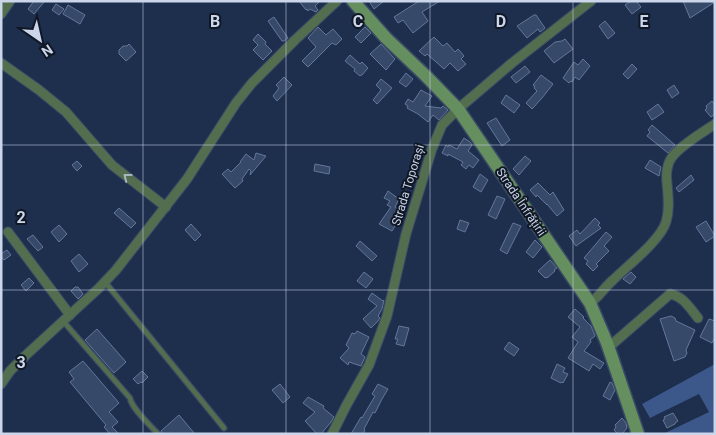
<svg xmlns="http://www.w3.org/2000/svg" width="716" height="435" font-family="Roboto,sans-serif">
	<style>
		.green { fill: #3c5789 }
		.building { fill: #364969; stroke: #63779a }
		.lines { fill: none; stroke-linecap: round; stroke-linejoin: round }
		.lane-casing { stroke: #3a4a67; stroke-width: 7 }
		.street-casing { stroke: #3a4a67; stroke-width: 11 }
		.secondary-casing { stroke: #3a4a67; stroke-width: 15 }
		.lane { stroke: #536d4f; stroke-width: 4.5 }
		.street { stroke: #536d4f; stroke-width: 9 }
		.secondary { stroke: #658f5f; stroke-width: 12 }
		.oneway { stroke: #a7b6bc }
		.grid { fill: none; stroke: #cbd6ea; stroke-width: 1; stroke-opacity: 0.55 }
		.labels { text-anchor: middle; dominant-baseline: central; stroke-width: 4; stroke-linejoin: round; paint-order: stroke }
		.street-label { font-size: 12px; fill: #cbd6ea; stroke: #101725 }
		.grid-label { font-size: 16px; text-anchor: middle; font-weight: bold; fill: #cbd6ea; stroke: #101725; stroke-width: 4; stroke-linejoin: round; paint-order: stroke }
	</style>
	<rect width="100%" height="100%" fill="#1e2f4e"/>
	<!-- green -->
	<path class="green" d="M715,364V434H663L709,412L699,394L650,418L642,404Z"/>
	<!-- building -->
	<g class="building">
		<path d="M34,1H45L34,14L28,9Z"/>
		<path d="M299,1H320L315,6L318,10L316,12L310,9L308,11L307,9L306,10Z"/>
		<path d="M369,1H384L374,9Z"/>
		<path d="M419,1H440L422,12L428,21L413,33L403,20L398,23L394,17Z"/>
		<path d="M631,1H636L641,7L632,14L625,5Z"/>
		<path d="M683,1H715V2L690,18Z"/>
		<path d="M56,4L64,9L59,15L52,10Z"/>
		<path d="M68,5L85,15L80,24L63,14Z"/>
		<path d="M534,15H536L545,28L540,32L538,29L527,38L517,26Z"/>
		<path d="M274,17L288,38L284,41H282L268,21Z"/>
		<path d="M605,21L615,33L608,39L599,26Z"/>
		<path d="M318,27L326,35L333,29L342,39L336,45L332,43L308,67L302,61L316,47L308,38Z"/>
		<path d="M365,27L371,33L361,43L355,37Z"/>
		<path d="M258,34L266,42L265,44L272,51L263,60L253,50L258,45L253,40Z"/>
		<path d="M434,37L443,46L447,43L455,52L458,49L464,56L461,59L466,64L458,71L450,63L444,69L427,54L425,56L419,51Z"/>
		<path d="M565,39L573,49L554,63L544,51L555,42L562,41Z"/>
		<path d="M129,44L136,52L126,61L119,54V50L123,46H127Z"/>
		<path d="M381,44L395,59L386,70L370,54Z"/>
		<path d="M350,55L360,64L362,62L368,68L362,75H361L360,76L354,71L355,69L345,61Z"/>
		<path d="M583,59L590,66L579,80L575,77L572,82L571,81L569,83L563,78L574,62L578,65Z"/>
		<path d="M632,64L637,69L628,79L623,74Z"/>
		<path d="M525,66L530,72L516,83L511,77Z"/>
		<path d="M406,73L413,79L406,87L399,82Z"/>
		<path d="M541,75L553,84L542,98L532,109L526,103L537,91L534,88L535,86L533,85Z"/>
		<path d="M284,77L292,85L277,101L273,96L279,88L276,85Z"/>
		<path d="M381,79L392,88L377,104L373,100L381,90L376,85Z"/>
		<path d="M674,85L679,93L672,98L667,90Z"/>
		<path d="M421,90L432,96L425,106L441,108L443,106L448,110L439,120L433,115L428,122L418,114L407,108L408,106L405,104L408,99L413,102Z"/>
		<path d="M506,95L520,105L514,113L501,103Z"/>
		<path d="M712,101L715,105V114L711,117L705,110L707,108L706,106Z"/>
		<path d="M658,104L664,112L652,120L647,112Z"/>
		<path d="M496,118L510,140L502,146L487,123Z"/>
		<path d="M652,125L675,145L668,153L647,136L650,132L648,130Z"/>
		<path d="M464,138L470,142L472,145L468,151L479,160L473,168L469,165L466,169L461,165L463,162L448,154V156L442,153L446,145L448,147L449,145L457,149Z"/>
		<path d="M256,153L266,156L250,175L251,171L249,169L242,179L243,181L235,188L222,174L228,169L231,172L241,162H240L246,154L254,160Z"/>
		<path d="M525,156L531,161L519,175L513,169Z"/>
		<path d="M650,160L661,167L659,176L645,168Z"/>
		<path d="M77,161L82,166L77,171L72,165Z"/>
		<path d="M315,164L330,167L329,174L314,171Z"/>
		<path d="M480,174L488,180L481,192L473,187Z"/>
		<path d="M691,175L694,180L679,192L676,188Z"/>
		<path d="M538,183L550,195L553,192L564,210L557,216L547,204V205L537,195L536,197L530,190Z"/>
		<path d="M388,191L399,199L395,207L403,213L392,231L379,224L391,207L387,205L390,201L384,198Z"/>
		<path d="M497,196L505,199L496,219L488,215Z"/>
		<path d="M119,208L136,223L131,228L114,213Z"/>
		<path d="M595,218L600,223L598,225L601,228L576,246L569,236L577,230L580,234Z"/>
		<path d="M460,220L469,223L465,232L457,229Z"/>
		<path d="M706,221L715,236L706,242L696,227Z"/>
		<path d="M513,223L521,226L507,254L500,250Z"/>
		<path d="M191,224L201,235L195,241L185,230Z"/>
		<path d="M59,225L67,234L59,242L51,232Z"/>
		<path d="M606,232L612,237L604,246L609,251L596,264L598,266L593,271L586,264L588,261L584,258Z"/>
		<path d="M33,235L43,247L38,251L27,239Z"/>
		<path d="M535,240L542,247L533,258L526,252Z"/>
		<path d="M360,241L377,256L372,261L356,246Z"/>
		<path d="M7,250L11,255L4,260L1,256V254Z"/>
		<path d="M79,254L88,264L79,272L71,261Z"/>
		<path d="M550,260L557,268L554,270L555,271L547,278L546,277L545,278L538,271Z"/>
		<path d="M364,272L373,279L366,288L357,281Z"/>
		<path d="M631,272L636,277L630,284L623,279Z"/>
		<path d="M29,278L34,283L26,291L21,285Z"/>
		<path d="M75,287H78L83,294L78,299L71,291Z"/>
		<path d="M372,293L383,301L384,300L382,309L378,316L380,318L378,321L371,328L363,319L377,306L368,299Z"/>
		<path d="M575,309L584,317L583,318L591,326L595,336L590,340L591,342L584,351L604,363L600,369L593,364L589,371L568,358L578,342L572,337L580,327L568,317Z"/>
		<path d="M671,316L675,318L676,321L695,330L686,350L687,353L685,357L674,361L660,319Z"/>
		<path d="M709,319L715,321V337L712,343L700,337Z"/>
		<path d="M399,326L409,328L404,346L396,344L398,339H395Z"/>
		<path d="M97,329L126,362L114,373L85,340Z"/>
		<path d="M357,331L369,337L361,354L365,357L361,366L349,362L348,365L340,358L349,348L346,345L352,333L355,334Z"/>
		<path d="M509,342L519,349L514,356L504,349Z"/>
		<path d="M83,361L119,403L109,412L118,422L112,427L119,434H110L104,427L106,425L70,382L74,379L69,372Z"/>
		<path d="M557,364L565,368L563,372L568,374L563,383L562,382L561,383L551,378Z"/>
		<path d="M142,371L148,377L142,383L141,382L138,384L133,379Z"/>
		<path d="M610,382L612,383L615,390L610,400L603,396Z"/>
		<path d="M280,384L290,397L283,403L272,390Z"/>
		<path d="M378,384L388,389L382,399L375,413L373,412L364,429L365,430L363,434H351L361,417L362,418L375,396L372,394Z"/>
		<path d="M308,397L324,406L323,408L334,417L331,422L321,434H317L305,421L315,412L303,403Z"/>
		<path d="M673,413L678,421L675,423V424L667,428L663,420L665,419L664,417Z"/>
		<path d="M179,415L195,434H162L161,431Z"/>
		<path d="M622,418L626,423L627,428L622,434H618L614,430L616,427L615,425Z"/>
	</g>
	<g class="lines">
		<defs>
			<g id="lane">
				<path d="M105,282L224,428"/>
				<path d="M63,321L130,398C132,409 150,425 158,434"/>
			</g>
			<g id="street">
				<path d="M1,14L10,1"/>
				<path d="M1,63L39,90L66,112L112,165L166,207"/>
				<path d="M8,232L70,315"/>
				<path d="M590,303C599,297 604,288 612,281C627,266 660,241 666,222C670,209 668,196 667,183C666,175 667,164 672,157C681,145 702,133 715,124"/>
				<path d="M609,347L670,294C683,296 690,308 698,318"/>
				<path d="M1,384L10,371L25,356L99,288L116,270L187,179L236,103L252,83L295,40L337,1"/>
				<path d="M332,434L346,406L369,365L387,316L406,234L432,149L442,125L458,109L512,63L591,1"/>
			</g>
			<path id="secondary" d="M353,1L386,38L426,76L458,109L590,303L607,343L638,434"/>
		</defs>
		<!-- lane casing -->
		<use href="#lane" class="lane-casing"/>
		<!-- street casing -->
		<use href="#street" class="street-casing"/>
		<!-- secondary casing -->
		<use href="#secondary" class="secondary-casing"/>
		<!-- lane -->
		<use href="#lane" class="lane"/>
		<!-- street -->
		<use href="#street" class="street"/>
		<!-- secondary -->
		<use href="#secondary" class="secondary"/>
	</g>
	<!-- one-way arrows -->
	<defs><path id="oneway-chevron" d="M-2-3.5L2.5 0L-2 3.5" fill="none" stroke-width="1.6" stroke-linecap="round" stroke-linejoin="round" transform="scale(1.25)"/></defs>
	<use class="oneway" href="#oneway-chevron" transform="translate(127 177) rotate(-142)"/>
	<!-- grid -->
	<path class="grid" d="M143,1V434M286,1V434M430,1V434M573,1V434M1,145H715M1,290H715"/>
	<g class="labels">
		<!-- street labels -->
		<g class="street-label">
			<text transform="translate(408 185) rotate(-73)">Strada Toporași</text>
			<text transform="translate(521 202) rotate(56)">Strada Înfrățirii</text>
		</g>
	</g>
	<g class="grid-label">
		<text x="215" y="27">B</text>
		<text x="358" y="27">C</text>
		<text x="501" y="27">D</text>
		<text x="644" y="27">E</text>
		<text x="21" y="223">2</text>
		<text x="21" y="368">3</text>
	</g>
	<!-- border -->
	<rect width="716" height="435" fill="none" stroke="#cbd6ea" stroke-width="5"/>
	<!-- north arrow -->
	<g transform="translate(40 40) rotate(146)" stroke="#101725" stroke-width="4" paint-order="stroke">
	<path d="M0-4L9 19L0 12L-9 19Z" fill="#cbd6ea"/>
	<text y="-8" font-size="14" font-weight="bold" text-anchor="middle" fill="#cbd6ea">N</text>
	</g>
</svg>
